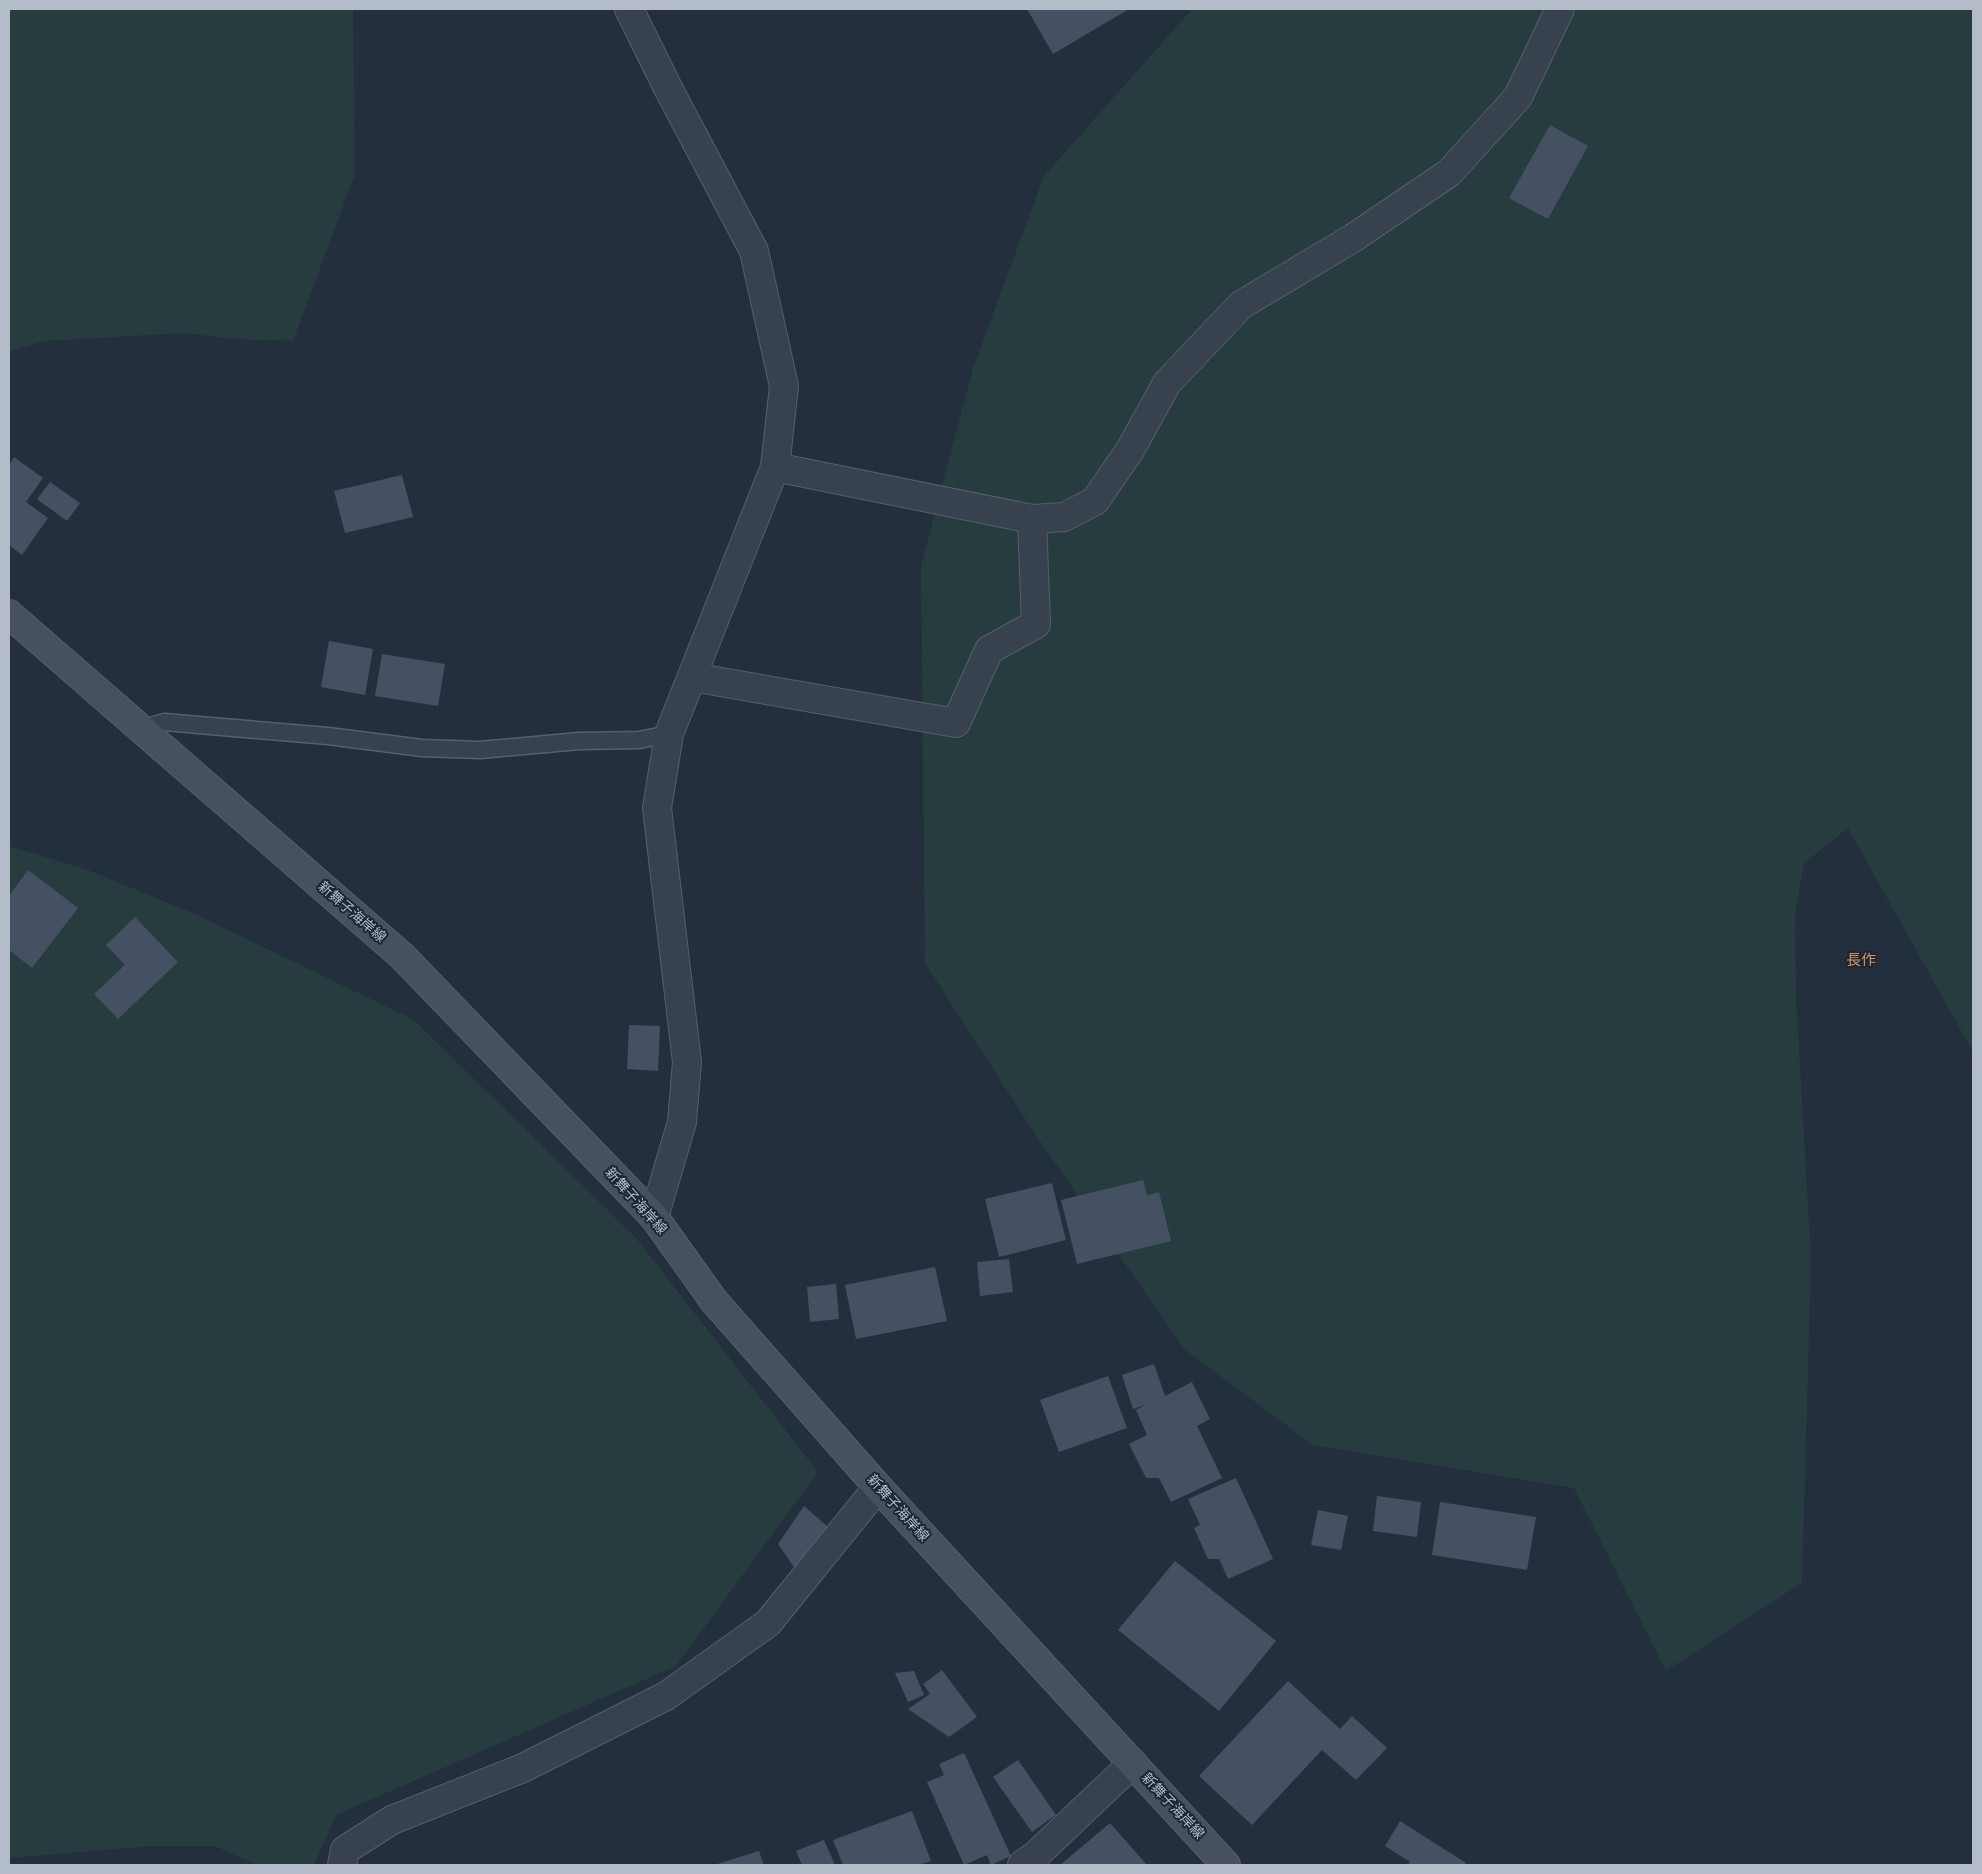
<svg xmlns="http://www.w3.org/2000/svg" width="1982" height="1874" font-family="Figtree,'Noto Sans JP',sans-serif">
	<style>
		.green { fill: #263c3f }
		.building { fill: #455162 }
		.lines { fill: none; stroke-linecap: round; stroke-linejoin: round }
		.service-casing { stroke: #565f6c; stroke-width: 19 }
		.minor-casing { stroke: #565f6c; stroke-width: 30 }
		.secondary-casing { stroke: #565f6c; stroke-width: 30 }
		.service { stroke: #38414e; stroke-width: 16 }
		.minor { stroke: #38414e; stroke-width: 28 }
		.secondary { stroke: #465061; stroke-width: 28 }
		.labels { text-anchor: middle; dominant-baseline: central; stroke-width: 4; stroke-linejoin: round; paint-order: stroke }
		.street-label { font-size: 14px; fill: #b4bcc9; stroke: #1d2633 }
		.neighbourhood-label { font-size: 15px; fill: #d59563; stroke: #1d2633 }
	</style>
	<rect width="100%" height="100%" fill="#242f3e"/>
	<!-- green -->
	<g class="green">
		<path d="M9,9H353L355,174L293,341L235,339L184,333L43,341L9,352Z"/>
		<path d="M1192,9H1973V1052L1848,828L1804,863L1795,915L1796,995L1811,1260L1802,1583L1666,1671L1574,1488L1313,1445L1185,1350L1033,1131L925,963L921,566L973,368L1044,176Z"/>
		<path d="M9,846L88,870L197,915L414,1020L636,1238L818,1472L676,1666L336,1815L314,1865H257L215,1846H151L9,1858Z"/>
	</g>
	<!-- building -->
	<g class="building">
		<path d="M1027,9H1129L1053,54Z"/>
		<path d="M1550,125L1588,146L1548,219L1509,198Z"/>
		<path d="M14,457L43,478L26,502L48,518L22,555L9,545V466Z"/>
		<path d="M402,475L413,517L345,533L334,491Z"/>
		<path d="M50,482L80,503L67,521L37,499Z"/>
		<path d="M329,641L373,649L365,695L321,687Z"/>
		<path d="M382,654L445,664L438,706L375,696Z"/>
		<path d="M28,870L78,908L32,968L9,950V896Z"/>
		<path d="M135,917L178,962L118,1019L94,994L125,965L106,945Z"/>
		<path d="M629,1025L660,1026L658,1071L627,1069Z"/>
		<path d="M1143,1180L1147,1195L1159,1192L1171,1241L1077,1264L1061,1200Z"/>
		<path d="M1052,1183L1066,1240L999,1257L985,1199Z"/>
		<path d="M1009,1259L1013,1292L980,1296L977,1262Z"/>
		<path d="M935,1267L947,1321L856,1339L845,1285Z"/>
		<path d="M836,1284L839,1319L810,1322L807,1287Z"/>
		<path d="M1154,1364L1165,1396L1192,1382L1210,1419L1197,1426L1222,1478L1171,1502L1159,1478H1146L1129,1444L1147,1435L1136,1410L1145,1405L1133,1409L1122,1375Z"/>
		<path d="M1108,1376L1127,1428L1059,1452L1040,1400Z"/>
		<path d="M1236,1478L1273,1559L1228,1579L1219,1559H1208L1194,1528L1200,1525L1188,1499Z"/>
		<path d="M1377,1496L1421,1502L1417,1537L1373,1531Z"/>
		<path d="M1440,1502L1536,1517L1527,1570L1432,1555Z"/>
		<path d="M804,1506L836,1534L800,1576L778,1544Z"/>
		<path d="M1318,1510L1348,1516L1341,1550L1311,1545Z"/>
		<path d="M1175,1561L1276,1641L1219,1711L1118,1630Z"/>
		<path d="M942,1670L977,1717L949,1737L908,1709L930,1694L923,1684Z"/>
		<path d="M914,1671L924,1695L908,1702L895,1673Z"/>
		<path d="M1288,1681L1340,1729L1352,1716L1387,1748L1356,1780L1322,1750L1252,1825L1199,1776Z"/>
		<path d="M964,1753L1011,1856L991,1865L987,1855L964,1865L927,1782L944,1775L939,1764Z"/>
		<path d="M1018,1760L1056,1815L1032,1832L993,1777Z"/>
		<path d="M912,1811L931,1861L918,1865H843L833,1840Z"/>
		<path d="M1400,1821L1466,1863L1465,1865H1407L1410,1862L1385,1846Z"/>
		<path d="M1110,1823L1147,1865H1060Z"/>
		<path d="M824,1840L835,1865H802L796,1851Z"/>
		<path d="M759,1851L764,1865H714Z"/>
	</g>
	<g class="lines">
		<defs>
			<path id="service" d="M141,729L164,722L328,736L422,748L480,750L579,741L639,740L669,734"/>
			<g id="minor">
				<path d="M629,9L669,90L754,251L784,386L775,467L669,734L657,808L687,1062L682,1122L654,1217"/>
				<path d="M775,467L1032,519L1064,517L1095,501L1130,450L1167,383L1241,305L1353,238L1449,173L1518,97L1560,9"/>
				<path d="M692,677L956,723L989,650L1036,624L1032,519"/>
				<path d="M342,1865L345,1850L392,1820L523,1768L666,1696L768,1623L878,1487"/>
				<path d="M1022,1865L1037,1854L1133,1763"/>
			</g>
			<path id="secondary" d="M9,614L402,956L654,1217L714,1301L878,1487L1226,1865"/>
		</defs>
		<!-- service casing -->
		<use href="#service" class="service-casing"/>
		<!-- minor casing -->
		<use href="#minor" class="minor-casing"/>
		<!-- secondary casing -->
		<use href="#secondary" class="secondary-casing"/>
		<!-- service -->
		<use href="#service" class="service"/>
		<!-- minor -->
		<use href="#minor" class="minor"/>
		<!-- secondary -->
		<use href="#secondary" class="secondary"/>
	</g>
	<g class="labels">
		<!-- street labels -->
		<g class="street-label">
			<text transform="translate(352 912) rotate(41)">新舞子海岸線</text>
			<text transform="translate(636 1201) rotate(48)">新舞子海岸線</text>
			<text transform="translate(898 1508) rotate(48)">新舞子海岸線</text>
			<text transform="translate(1173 1806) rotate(47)">新舞子海岸線</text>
		</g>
		<!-- neighbourhood labels -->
		<g class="neighbourhood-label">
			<text x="1861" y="960">長作</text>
		</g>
	</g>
	<!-- border -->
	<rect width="1982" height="1874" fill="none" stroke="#b4bcc9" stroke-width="20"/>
</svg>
